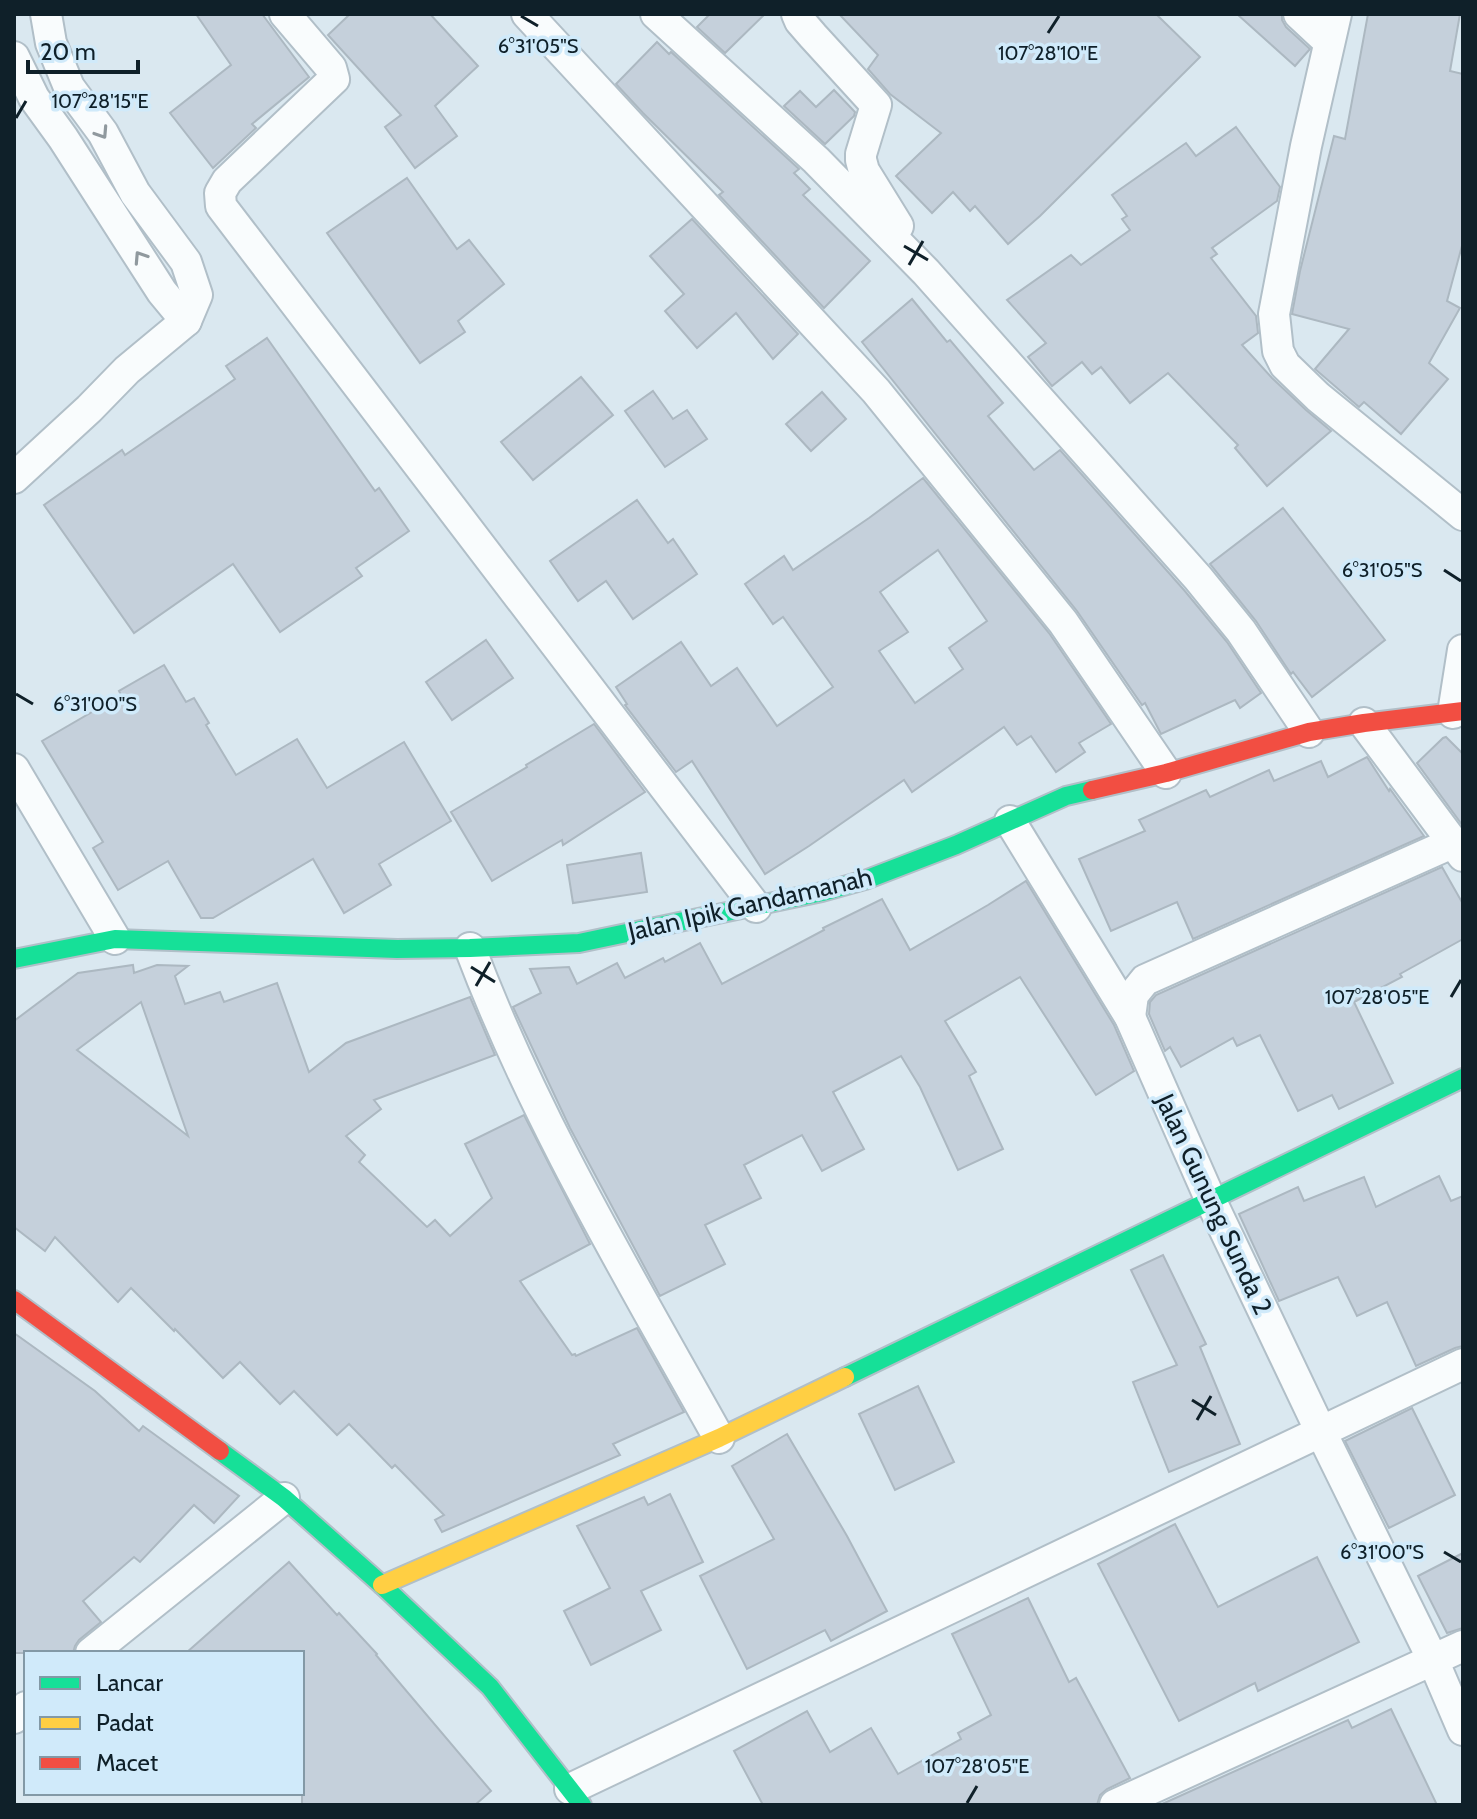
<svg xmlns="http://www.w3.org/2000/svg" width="1477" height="1819" font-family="Cabin,sans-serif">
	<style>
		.building { fill: #c5d0db; stroke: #acb8c1; stroke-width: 2; fill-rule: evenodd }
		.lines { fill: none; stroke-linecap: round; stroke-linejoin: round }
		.street-casing { stroke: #b1bfc8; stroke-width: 34 }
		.fast-casing { stroke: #b1bfc8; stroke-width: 22 }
		.slow-casing { stroke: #b1bfc8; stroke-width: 22 }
		.jam-casing { stroke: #b1bfc8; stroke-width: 22 }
		.street { stroke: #f9fcfd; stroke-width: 30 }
		.fast { stroke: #16e098; stroke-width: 18 }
		.slow { stroke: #ffcf43; stroke-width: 18 }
		.jam { stroke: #f24e42; stroke-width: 18 }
		.oneway { stroke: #90999e }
		.ticks { fill: none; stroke: #0f2029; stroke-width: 3 }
		.labels { text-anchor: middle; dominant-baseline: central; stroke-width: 7; stroke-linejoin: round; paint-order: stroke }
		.street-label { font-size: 26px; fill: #0f2029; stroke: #d0eafa }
		.ticks-label { font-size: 20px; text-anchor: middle; fill: #0f2029; stroke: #d0eafa; stroke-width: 7; stroke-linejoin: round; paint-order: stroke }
	</style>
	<rect width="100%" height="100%" fill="#dae8f0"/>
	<!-- building -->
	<g class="building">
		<path d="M196,14H262L309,77L252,124L256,128L213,168L170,113L231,65Z"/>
		<path d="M350,14H430L478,66L435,106L457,136L415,168L385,127L401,115L328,35Z"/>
		<path d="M710,14H765L725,53L697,27Z"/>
		<path d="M839,14H1156L1200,57L1040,216L1008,244L975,206L970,211L953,192L932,213L896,176L941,133L890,94L868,69L878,55Z"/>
		<path d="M1237,14H1282V20L1286,27L1310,49L1295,66Z"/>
		<path d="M1368,14H1460L1450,71L1463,74V242L1447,301L1460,308L1429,363L1448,379L1401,434L1364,402L1359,407L1315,369L1349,329L1292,314L1300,271L1334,136L1345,139Z"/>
		<path d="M657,42L669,54L671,52L799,169L794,173L810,189L803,195L870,261L824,308L719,195L723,192L643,113L616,84Z"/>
		<path d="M834,90L855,112L854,116L825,144L784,106L800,91L816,107Z"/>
		<path d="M1236,127L1280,187L1277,201L1212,248L1217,254L1211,258L1256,316L1258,333L1242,345L1272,378L1306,410L1331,431L1267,486L1235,448L1238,445L1168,373L1130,403L1101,367L1092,374L1082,362L1052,386L1028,357L1046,343L1007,300L1071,255L1081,265L1130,230L1122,219L1127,216L1112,195L1186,143L1196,156Z"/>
		<path d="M407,178L457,249L469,240L504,284L458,321L465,332L420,363L327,233Z"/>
		<path d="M692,219L798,334L773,359L736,313L697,348L665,311L684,294L650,256Z"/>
		<path d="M912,299L947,342L950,340L1003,403L988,416L1034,470L1060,450L1184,590L1227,642L1261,693L1240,708L1235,700L1161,734L1145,703L1142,705L1077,611L862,342Z"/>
		<path d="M267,338L375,491L379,488L409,531L356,568L362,576L280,632L233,564L134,633L44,505L122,450L125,455L235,379L226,366Z"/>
		<path d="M581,377L613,415L533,480L501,442Z"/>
		<path d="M653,391L673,419L687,410L707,439L665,467L625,411Z"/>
		<path d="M822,392L846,419L811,451L786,424Z"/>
		<path d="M923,478L1049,633L1111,724L1079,743L1085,752L1056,772L1031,736L1017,745L1004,727L912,792L904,780L809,846L765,874L692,761L676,772L625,705L627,704L616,687L681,642L711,686L737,668L777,726L833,687L783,617L773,624L745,584L784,556L793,570L869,518ZM938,550L987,621L949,648L963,669L915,703L879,651L908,632L880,592Z"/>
		<path d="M637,500L668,543L673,539L697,574L633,619L606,581L578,601L550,561Z"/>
		<path d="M1283,508L1385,640L1312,697L1293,672L1291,674L1256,621L1210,564Z"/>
		<path d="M486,640L513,678L452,720L426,682Z"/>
		<path d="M164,665L186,702L194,698L209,723L206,725L236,775L297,739L327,788L404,742L451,821L379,864L391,885L344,913L313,859L213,918H201L168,861L118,890L93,848L103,842L42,741L121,695L119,691Z"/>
		<path d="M594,724L645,792L563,845L562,840L492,881L451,812L527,767L526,765Z"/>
		<path d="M1446,737L1463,754V826L1417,763L1443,738Z"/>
		<path d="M1367,757L1389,791L1390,789L1424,836L1193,939L1177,902L1111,931L1079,859L1145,831L1139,820L1206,790L1210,797L1269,770L1274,781L1321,761L1328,777Z"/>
		<path d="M641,853L647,892L573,903L567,865Z"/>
		<path d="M1442,867L1463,904V939L1400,974L1402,977L1354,1002L1393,1083L1339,1109L1332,1095L1298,1111L1260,1035L1237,1046L1233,1038L1181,1067L1170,1047L1165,1051L1149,1014L1150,1002L1156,995Z"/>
		<path d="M1026,881L1114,1025L1134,1071L1096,1095L1020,977L945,1021L976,1072L969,1076L1003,1149L958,1170L920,1087L901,1056L833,1092L864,1149L822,1171L802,1135L744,1165L761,1198L705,1225L725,1264L660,1296L570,1128L513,1007L541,993L530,969L569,967L577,984L617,963L625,978L663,958L665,962L700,943L722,984L824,930L823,928L882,899L910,950L988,905Z"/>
		<path d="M133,965L134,973L157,965L188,966L175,976L185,1004L220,992L224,1002L277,983L309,1072L346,1043L470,997L495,1055L374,1100L381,1109L346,1136L365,1155L359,1162L427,1227L435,1220L450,1236L492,1198L465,1144L524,1115L590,1244L520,1281L572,1355L575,1354L576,1356L637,1328L684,1412L613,1444L620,1455L442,1532L435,1520L444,1515L395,1465L392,1468L349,1424L337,1435L294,1391L280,1404L240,1362L223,1378L175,1329L174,1331L131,1288L118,1302L55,1237L45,1251L14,1227V1021L78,973ZM141,1002L188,1136L77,1050Z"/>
		<path d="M1439,1176L1451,1201L1463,1196V1346L1455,1348L1416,1366L1387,1302L1357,1316L1338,1277L1279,1301L1239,1214L1298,1187L1304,1201L1364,1177L1376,1207Z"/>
		<path d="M1163,1255L1206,1344L1200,1347L1240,1444L1169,1472L1133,1382L1177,1365L1131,1270Z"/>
		<path d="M14,1333L95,1391L139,1431L143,1426L239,1496L214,1523L194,1505L140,1562L134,1557L83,1601L101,1622L79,1640L75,1646L73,1653H14Z"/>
		<path d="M918,1386L954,1462L895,1490L859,1414Z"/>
		<path d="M1412,1408L1455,1495L1389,1528L1345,1441Z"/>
		<path d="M787,1434L847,1536L887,1611L831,1641L825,1630L747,1669L700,1576L774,1539L732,1466Z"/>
		<path d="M670,1494L703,1562L641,1591L661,1630L591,1665L564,1611L610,1588L577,1526L644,1497L648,1505Z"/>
		<path d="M1175,1524L1218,1607L1317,1557L1359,1642L1258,1691L1255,1683L1179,1721L1098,1564Z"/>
		<path d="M1463,1553V1628L1447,1633L1418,1576Z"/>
		<path d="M289,1562L337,1615L339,1613L377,1654L376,1655L491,1791L475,1805H302V1653H186Z"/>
		<path d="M1028,1598L1069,1682L1076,1678L1130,1778L1107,1789L1100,1795L1097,1805H763L734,1751L807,1711L830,1752L871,1728L898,1774L961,1739L958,1733L991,1715L952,1634Z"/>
		<path d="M1391,1709L1437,1805H1160L1348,1720L1352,1728Z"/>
	</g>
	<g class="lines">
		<defs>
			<g id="street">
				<path d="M285,14L331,68L334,79L227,181L220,193L221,206L756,907"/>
				<path d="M527,14L876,391L1063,622L1166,773"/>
				<path d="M656,14L816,160L926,272L1198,578L1241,631L1309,732"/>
				<path d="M797,14L800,21L813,36L876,105L861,154V160L864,171L898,226"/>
				<path d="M1299,14L1329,42"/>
				<path d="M1336,14L1306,146L1274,314L1278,351L1285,365L1318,397L1463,515"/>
				<path d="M14,57L34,98L63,138L162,292L186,321"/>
				<path d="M14,478L89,409L127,370L186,321L197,295L186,262L135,193L103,133L69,87L51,43L46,14"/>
				<path d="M1453,713L1463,650"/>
				<path d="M1364,723L1463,856"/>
				<path d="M14,769L115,939"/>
				<path d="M1010,821L1130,1017L1211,1201L1321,1432L1433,1660L1463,1730"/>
				<path d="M470,948C535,1120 630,1278 719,1438"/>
				<path d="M1130,1017L1133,995L1145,980L1452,843"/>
				<path d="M91,1653L284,1498"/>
				<path d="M14,1718L26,1707"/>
				<path d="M570,1789L1463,1364"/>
				<path d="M1115,1805L1463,1646"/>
			</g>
			<g id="fast">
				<path d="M14,959L115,939L397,949L470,948L579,943L822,892L865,880L956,845L1066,796L1092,790"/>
				<path d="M845,1377L1463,1078"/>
				<path d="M220,1451L284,1498L382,1585L490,1687L582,1805"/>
			</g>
			<path id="slow" d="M382,1585L719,1438L845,1377"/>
			<g id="jam">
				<path d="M1092,790L1166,773L1309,732L1364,723L1463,711"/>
				<path d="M14,1300L220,1451"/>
			</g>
		</defs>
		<!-- street casing -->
		<use href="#street" class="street-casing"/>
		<!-- fast casing -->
		<use href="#fast" class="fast-casing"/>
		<!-- slow casing -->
		<use href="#slow" class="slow-casing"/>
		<!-- jam casing -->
		<use href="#jam" class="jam-casing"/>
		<!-- street -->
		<use href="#street" class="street"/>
		<!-- fast -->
		<use href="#fast" class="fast"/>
		<!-- slow -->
		<use href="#slow" class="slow"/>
		<!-- jam -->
		<use href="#jam" class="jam"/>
	</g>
	<!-- one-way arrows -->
	<defs><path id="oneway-chevron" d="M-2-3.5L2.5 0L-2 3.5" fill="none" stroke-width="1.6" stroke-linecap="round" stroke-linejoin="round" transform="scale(2)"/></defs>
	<g class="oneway">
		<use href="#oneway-chevron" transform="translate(102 133) rotate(57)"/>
		<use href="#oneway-chevron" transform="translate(140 257) rotate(-123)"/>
	</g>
	<!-- ticks -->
	<path class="ticks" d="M521,16L538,26M1048,33L1059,16M16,118L26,101M904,246L928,260M909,265L923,241M1444,570L1461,581M16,694L33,704M471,967L495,982M476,986L490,962M1451,997L1461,980M1192,1400L1216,1415M1197,1420L1211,1396M1444,1552L1461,1562M967,1803L977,1786"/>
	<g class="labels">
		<!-- street labels -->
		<g class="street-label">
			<text transform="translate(750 904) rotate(-13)">Jalan Ipik Gandamanah</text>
			<text transform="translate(1214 1204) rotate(65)">Jalan Gunung Sunda 2</text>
		</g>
	</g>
	<g class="ticks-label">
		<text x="538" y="53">6°31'05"S</text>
		<text x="1048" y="60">107°28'10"E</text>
		<text x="100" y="108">107°28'15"E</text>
		<text x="1382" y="577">6°31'05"S</text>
		<text x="95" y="711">6°31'00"S</text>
		<text x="1377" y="1004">107°28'05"E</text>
		<text x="1382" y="1559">6°31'00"S</text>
		<text x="977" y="1773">107°28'05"E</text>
	</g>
	<!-- border -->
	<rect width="1477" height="1819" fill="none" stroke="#0f2029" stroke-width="32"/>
	<!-- legend -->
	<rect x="24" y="1651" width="280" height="144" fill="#d0eafa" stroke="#8399a6" stroke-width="2"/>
	<rect x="40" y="1677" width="40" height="12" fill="#16e098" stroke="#8399a6" stroke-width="2"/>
	<text x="96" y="1691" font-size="24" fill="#0f2029">Lancar</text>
	<rect x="40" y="1717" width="40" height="12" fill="#ffcf43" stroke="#8399a6" stroke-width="2"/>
	<text x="96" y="1731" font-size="24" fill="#0f2029">Padat</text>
	<rect x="40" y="1757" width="40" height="12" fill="#f24e42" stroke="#8399a6" stroke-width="2"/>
	<text x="96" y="1771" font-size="24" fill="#0f2029">Macet</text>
	<!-- scale -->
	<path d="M28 60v12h110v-12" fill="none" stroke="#0f2029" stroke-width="4"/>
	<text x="40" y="60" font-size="24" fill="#0f2029" stroke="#d0eafa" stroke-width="6" paint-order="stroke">20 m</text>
</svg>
